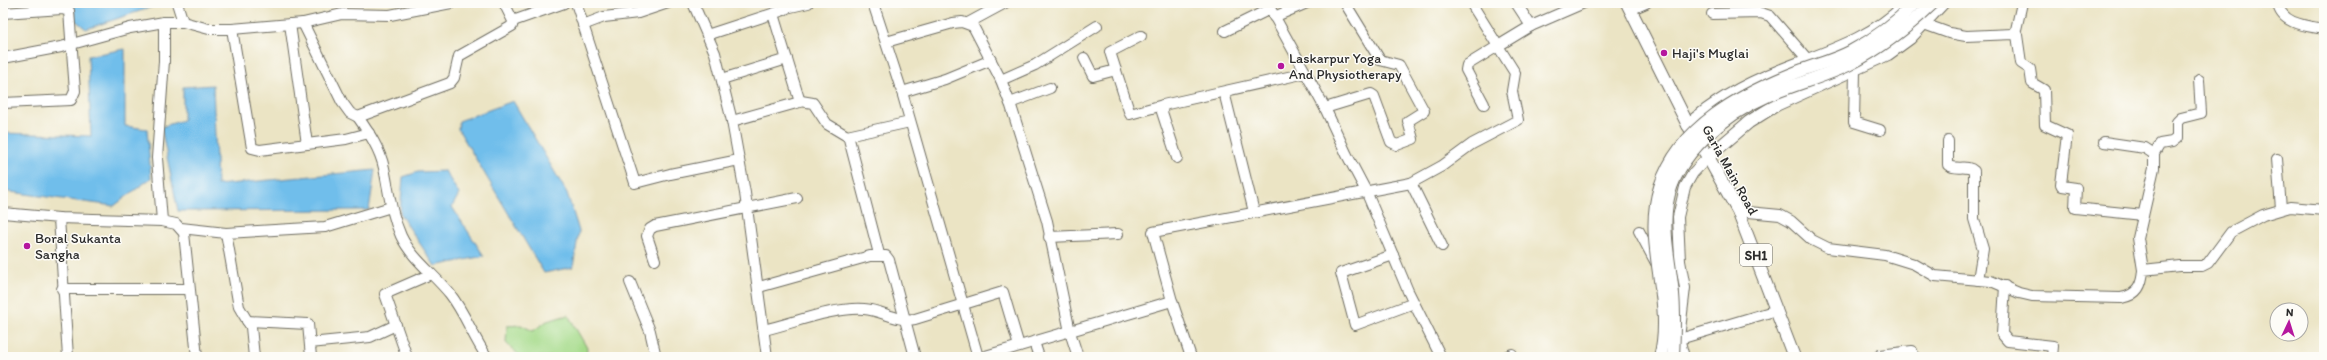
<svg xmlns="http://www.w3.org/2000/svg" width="2327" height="360" font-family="Itim,sans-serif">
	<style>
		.green { fill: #a6db8b; stroke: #68835b }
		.water { fill: #70beeb; stroke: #4e748b }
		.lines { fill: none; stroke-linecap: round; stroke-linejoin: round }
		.minor-casing { stroke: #6e6c61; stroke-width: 12 }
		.major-casing { stroke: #6e6c61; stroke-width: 14 }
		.minor { stroke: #fff; stroke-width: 10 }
		.major { stroke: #fff; stroke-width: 12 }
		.major-bridge-casing { stroke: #6e6c61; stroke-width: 14; stroke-linecap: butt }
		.major-bridge { stroke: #fff; stroke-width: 12 }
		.poi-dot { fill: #b5179e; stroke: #fdfcf7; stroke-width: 1.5 }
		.labels { text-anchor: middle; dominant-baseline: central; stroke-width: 3; stroke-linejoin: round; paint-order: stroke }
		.shield { fill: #fdfcf7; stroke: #6a6a68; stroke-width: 1 }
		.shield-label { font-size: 13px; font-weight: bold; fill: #2b2b2b }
		.poi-label { font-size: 14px; fill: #2b2b2b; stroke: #fdfcf7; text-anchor: start }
		.street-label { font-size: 14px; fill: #2b2b2b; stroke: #fdfcf7 }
	</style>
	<rect width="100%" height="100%" fill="#fdfcf7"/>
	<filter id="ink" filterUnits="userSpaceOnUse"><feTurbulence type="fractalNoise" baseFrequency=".025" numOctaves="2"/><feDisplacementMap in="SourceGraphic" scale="8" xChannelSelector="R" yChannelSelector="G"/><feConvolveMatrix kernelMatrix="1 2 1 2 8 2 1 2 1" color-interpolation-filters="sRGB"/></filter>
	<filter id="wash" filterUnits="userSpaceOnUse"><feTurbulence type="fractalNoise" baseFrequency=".012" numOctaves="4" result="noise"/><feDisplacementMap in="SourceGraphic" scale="16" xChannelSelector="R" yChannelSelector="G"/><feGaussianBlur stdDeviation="0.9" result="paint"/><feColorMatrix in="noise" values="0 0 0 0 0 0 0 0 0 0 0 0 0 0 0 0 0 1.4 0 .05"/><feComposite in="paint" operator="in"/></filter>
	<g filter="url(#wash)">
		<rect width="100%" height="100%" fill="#ebe4c4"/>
		<!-- green -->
		<path class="green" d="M568,315L587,348L586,357H521L506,343L507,326L521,325L533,331L547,321Z"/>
		<!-- water -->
		<g class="water">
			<path d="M74,3H164L86,29L75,20Z"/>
			<path d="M125,49V126L147,129L151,178L114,206L3,191V133L91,136L88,56Z"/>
			<path d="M213,85L217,185L375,170L369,210L178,211L161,127L183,120V87Z"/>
			<path d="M513,101L567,193L579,231L573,267L544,273L458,129L459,121Z"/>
			<path d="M445,171L459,194L452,207L484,256L435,266L400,214L403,177L418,172Z"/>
		</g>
	</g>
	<g filter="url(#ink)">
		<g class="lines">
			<defs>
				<g id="minor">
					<path d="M177,3L183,22"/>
					<path d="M576,3L635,183L670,174L739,160"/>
					<path d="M693,3L715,53L732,121L745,193L767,357"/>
					<path d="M873,3L902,92L978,357"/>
					<path d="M1267,3L1325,108L1347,155L1366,191L1408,291L1441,357"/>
					<path d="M1471,3L1498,46L1467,65L1466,70L1484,104"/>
					<path d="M1516,3L1531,26"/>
					<path d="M2278,3C2280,24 2307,26 2324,29"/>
					<path d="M786,8L808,3"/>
					<path d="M1630,10L1646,3"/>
					<path d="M3,13L62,9L69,11L75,91L71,100L3,103"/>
					<path d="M1712,14L1761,13L1770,16L1809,61"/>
					<path d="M1274,17L1307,3"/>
					<path d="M513,21L564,3"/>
					<path d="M303,23L342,102L350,113L358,117L450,83L454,78L459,56L512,26L513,21L504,3"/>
					<path d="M968,23L1005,3"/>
					<path d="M290,24L307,144"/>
					<path d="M1924,24L1949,33L1966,36L2013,34L2017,35L2021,63L2030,69L2032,83L2044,90L2045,125L2067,135L2061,184L2062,186L2076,188L2075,208L2143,215"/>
					<path d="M583,25L604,17L638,13L668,3"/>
					<path d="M232,29L252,148L260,150L346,139L369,133"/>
					<path d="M1225,31L1270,9"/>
					<path d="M2015,34L2022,3"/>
					<path d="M707,35L784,10L786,8L785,3"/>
					<path d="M1141,36L1110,52L1130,114L1163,105"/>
					<path d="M886,42L953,23L962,22L973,26L1001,80L1011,106L1047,221L1070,332L1078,357"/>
					<path d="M3,58L61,47L130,28L164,22H183L209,29H232L303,23L342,14L390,15L451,3"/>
					<path d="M1084,58L1093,76L1116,70"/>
					<path d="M1855,70L1854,122L1880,130"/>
					<path d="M722,79L787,59"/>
					<path d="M1001,80L1035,65L1097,26"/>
					<path d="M902,92L945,79L991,60"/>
					<path d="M1224,92L1254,212"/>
					<path d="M801,101L813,103L827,124L847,136L849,139L879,254"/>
					<path d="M1010,103L1050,88"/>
					<path d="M1325,108L1371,94L1374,96L1391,142L1397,145L1413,139L1408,121L1424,111L1399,65L1380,60L1345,3"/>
					<path d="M358,117C369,133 380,149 384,168C389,192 391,214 401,236C412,259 434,274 450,294C465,313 473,337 487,357"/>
					<path d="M732,121L800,102L773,14"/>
					<path d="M847,136L910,122"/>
					<path d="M1948,141V165C1956,171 1967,164 1974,171V219L1983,249L1978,280"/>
					<path d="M2104,142L2145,148L2154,154V168L2138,238L2143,270"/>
					<path d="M2154,154L2160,144L2172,142L2177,138V122L2181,118L2201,113L2199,80"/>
					<path d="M1177,158L1162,112L1163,105L1306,73"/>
					<path d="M2277,159L2281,208"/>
					<path d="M1411,183L1442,246"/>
					<path d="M1738,211L1780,215L1791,221L1812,240L1828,248L1885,255L1914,264L1935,276L1991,281L2019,293L2032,296L2121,298C2138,295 2142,285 2143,270L2180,266H2202L2208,263L2231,232L2263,215L2290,207L2324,210"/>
					<path d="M3,213L59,218L162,221L176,224L184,233L197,357"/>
					<path d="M59,218L68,357"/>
					<path d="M162,221L157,158L164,61V22"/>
					<path d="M181,228L226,233L325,227L391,207"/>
					<path d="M1639,231L1656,263"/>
					<path d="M226,233L239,307L251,327L254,357"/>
					<path d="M1049,237L1118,234"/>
					<path d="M1393,255L1341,273L1355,325L1414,303"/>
					<path d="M655,260L647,236L650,229L655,226L797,198"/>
					<path d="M630,282L650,331L656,357"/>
					<path d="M2005,286L2002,334L2008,341L2053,346L2052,357"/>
					<path d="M759,287L870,256H886L889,260L915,357"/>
					<path d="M62,289H189"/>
					<path d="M1172,301L1191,357"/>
					<path d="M247,321L308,324L311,357"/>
					<path d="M764,330C794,323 833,307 864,309C882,310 896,322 915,319L1003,292L1019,346"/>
					<path d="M1673,341L1777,310"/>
					<path d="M1034,342L1039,357"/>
					<path d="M310,343L370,337L396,325"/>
					<path d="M1880,355L1912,351L1914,357"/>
					<path d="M407,357L385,294L431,274"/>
					<path d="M982,357L1172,301L1153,232L1411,183L1442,166L1472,144L1518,120L1512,91L1515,73L1498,46L1531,26L1584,3"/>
					<path d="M1505,357L1512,354"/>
					<path d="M1684,357L1679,338L1685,288L1680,261L1678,217L1685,187L1693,173L1708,157"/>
				</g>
				<g id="major">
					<path d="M1627,3L1688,125L1708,157L1738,211L1794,357"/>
					<path d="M1688,125C1714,102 1744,85 1777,72C1820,54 1870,41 1904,6"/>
					<path d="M1708,157L1749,122L1776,105L1888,54L1910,38L1943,3"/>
				</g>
			</defs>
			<!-- minor casing -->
			<use href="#minor" class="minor-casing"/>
			<!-- major casing -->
			<use href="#major" class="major-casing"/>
			<!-- minor -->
			<use href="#minor" class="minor"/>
			<!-- major -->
			<use href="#major" class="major"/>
			<defs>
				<g id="major-bridge">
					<path d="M1660,357C1675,301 1642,243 1660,187C1679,126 1742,94 1797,72C1814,65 1833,61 1850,52C1875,39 1896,23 1915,3"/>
					<path d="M1673,357C1674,336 1675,315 1673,294C1670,264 1662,233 1667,203C1675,154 1725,114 1769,95C1795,84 1823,77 1848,65C1880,49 1907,28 1933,3"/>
				</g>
			</defs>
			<!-- major-bridge casing -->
			<use href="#major-bridge" class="major-bridge-casing"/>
			<!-- major-bridge -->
			<use href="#major-bridge" class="major-bridge"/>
		</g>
	</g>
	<!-- markers -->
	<g class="poi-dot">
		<circle cx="1664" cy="53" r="4"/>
		<circle cx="1281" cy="66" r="4"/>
		<circle cx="27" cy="246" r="4"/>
	</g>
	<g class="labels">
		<!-- shield labels -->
		<rect class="shield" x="1740" y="244" width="32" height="22" rx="3"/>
		<g class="shield-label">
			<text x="1756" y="255">SH1</text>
		</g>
		<!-- poi labels -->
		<g class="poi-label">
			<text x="1672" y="53">Haji's Muglai</text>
			<text x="1289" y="58">Laskarpur Yoga<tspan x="1289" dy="16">And Physiotherapy</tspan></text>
			<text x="35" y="238">Boral Sukanta<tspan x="35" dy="16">Sangha</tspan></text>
		</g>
		<!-- street labels -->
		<g class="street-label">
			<text transform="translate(1730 170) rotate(61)">Garia Main Road</text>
		</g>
	</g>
	<!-- margin -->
	<rect width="2327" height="360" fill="none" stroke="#fdfcf7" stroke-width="16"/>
	<!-- north arrow -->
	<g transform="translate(2289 322) rotate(4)"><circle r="19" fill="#fdfcf7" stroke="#a9a8a5"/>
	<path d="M0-3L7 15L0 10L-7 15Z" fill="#b5179e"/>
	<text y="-6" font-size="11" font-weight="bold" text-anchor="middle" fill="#2b2b2b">N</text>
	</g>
</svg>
